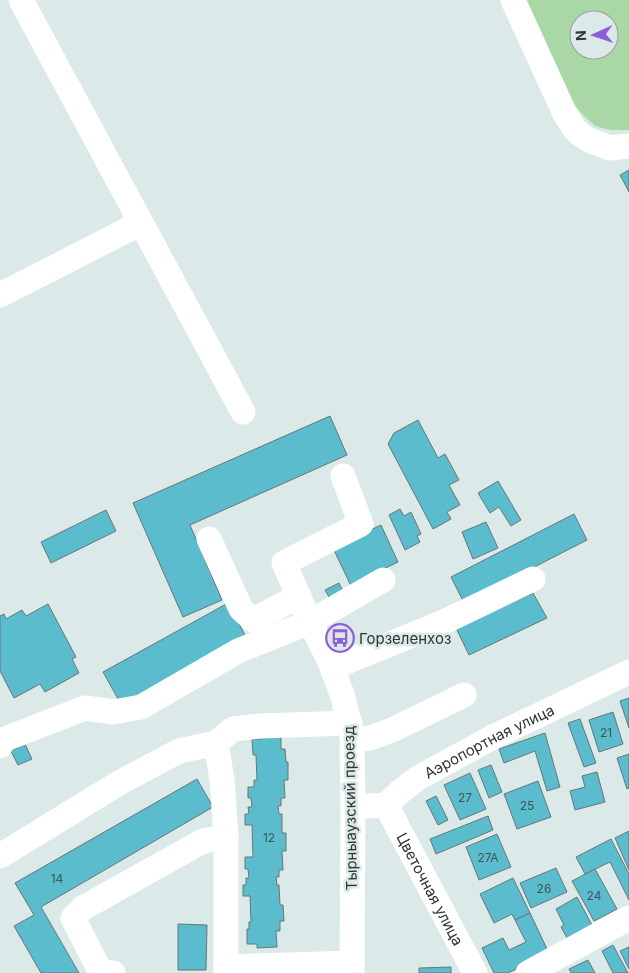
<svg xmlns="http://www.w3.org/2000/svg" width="629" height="973" font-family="Inter,sans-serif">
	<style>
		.grass { fill: #a9d7a6; fill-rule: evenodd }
		.building { fill: #5bbccd; stroke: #697578 }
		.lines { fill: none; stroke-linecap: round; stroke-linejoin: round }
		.minor { stroke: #fff; stroke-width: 25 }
		.labels { text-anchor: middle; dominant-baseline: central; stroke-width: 5; stroke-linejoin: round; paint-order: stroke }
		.number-label { font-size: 12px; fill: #3a565a }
		.poi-label { font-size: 15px; fill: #2f3434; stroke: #dbeae8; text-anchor: start }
		.street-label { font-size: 15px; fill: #2f3434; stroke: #dbeae8 }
	</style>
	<rect width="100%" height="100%" fill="#dbeae8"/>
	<!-- grass -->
	<path class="grass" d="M523,0H629V130H610L595,126L582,114L568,97ZM579,20H609V50H579Z"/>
	<!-- building -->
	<g class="building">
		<path d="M629,170V192L620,175Z"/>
		<path d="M330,416L347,455L190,525L222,600L183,617L133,503Z"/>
		<path d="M418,420L438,458L445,454L459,480L449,485L460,505L447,512L451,519L433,529L388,444L394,433Z"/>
		<path d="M498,481L521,520L511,526L499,507L490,513L478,493Z"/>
		<path d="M400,509L404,516L411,512L421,534L417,536L420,542L405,550L389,515Z"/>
		<path d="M106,510L116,531L51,563L41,542Z"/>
		<path d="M574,514L587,540L464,603L451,577Z"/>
		<path d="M486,522L498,548L473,559L462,532Z"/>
		<path d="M381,525L398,562L367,577L352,588L333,548Z"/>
		<path d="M339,583L345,595L332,602L325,590Z"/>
		<path d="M533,593L547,618L469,655L456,628Z"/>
		<path d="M228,603L246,637L122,706L103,672Z"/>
		<path d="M48,604L76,657L72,659L79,673L45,692L40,684L14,698L0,671V616L4,614L6,619L22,610L26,616Z"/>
		<path d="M629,698V728L620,701Z"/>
		<path d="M613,712L623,744L599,752L589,720Z"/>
		<path d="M580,719L596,763L584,767L568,723Z"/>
		<path d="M281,733V749H285L286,762H288V780H284L285,798H281V806H278L279,814H282V833H286V851H282L283,870H279V877H276L277,885H279L280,905H283L284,921H280V931H276L277,947L257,948V944H247V929H249V922H251L250,896H243V885H246V878H249L248,869H245V857H253L252,825H245V814H249L248,807H252L251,798H248V787H254V780H257L256,755H253L252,739H262V734Z"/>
		<path d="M545,733L560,787L547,791L535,751L504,763L499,749Z"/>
		<path d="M25,744L32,759L18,765L11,751Z"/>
		<path d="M629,754V788L627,789L617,758Z"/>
		<path d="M491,765L502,792L489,798L478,770Z"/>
		<path d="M597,772L605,802L575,810L570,791L585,787L582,776Z"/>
		<path d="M470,773L486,809L460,820L444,785Z"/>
		<path d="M197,779L213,807L41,907L79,973H41L14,926L34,915L15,883Z"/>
		<path d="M538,781L551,817L517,829L504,794Z"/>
		<path d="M436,796L448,820L438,825L426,801Z"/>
		<path d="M488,816L493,830L436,854L430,839Z"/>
		<path d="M629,831V870L615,838Z"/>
		<path d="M497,834L511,867L479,880L466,847Z"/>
		<path d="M611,839L629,874V900L610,862L585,874L576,857Z"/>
		<path d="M556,868L567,892L531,908L520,883Z"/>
		<path d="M595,869L617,909L594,921L572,881Z"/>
		<path d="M513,878L530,913L515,920L512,914L494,923L480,894Z"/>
		<path d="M577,897L592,925L567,938L561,927L564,925L556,909Z"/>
		<path d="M530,913L549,953L508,973H494L482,948L503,938L509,950L526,942L515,920Z"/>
		<path d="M178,924L207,925L206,970H178Z"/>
		<path d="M613,945L628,973H613L602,951Z"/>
		<path d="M629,947V969L620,951Z"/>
		<path d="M588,960L595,973H571L569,969Z"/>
		<path d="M451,967V973H419V968Z"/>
	</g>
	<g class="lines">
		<!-- minor -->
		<g class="minor">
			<path d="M21,0L243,412"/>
			<path d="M513,0L565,114L574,128L581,135L589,140L610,148L629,146"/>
			<path d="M0,295L141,223"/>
			<path d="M209,539L241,609L253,620L299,596"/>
			<path d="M332,668L446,621L533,579"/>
			<path d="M352,740L370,738L392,730L464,695"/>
			<path d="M0,746L5,739L85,708L114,712L141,707L238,651L310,622L284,563L361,524L343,476"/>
			<path id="s1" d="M386,805L475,973"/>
			<path id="s2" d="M353,807L386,805L401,791L418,778L493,737L629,672"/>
			<path d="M0,856L119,783L179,751L216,743"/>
			<path d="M226,967V837L222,780L216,743L233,729L260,726L350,723"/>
			<path d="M113,973L100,971L73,918L83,908L203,841L226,837"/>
			<path d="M226,973V967L352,963"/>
			<path d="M352,973L353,807L352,736L343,697L330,662L310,622L383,580"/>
			<path d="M528,973L629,918"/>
		</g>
	</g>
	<!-- icons -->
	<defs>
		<symbol id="bus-ring" viewBox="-11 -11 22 22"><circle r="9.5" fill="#dbeae8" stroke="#8f5dd6" stroke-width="1.5"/><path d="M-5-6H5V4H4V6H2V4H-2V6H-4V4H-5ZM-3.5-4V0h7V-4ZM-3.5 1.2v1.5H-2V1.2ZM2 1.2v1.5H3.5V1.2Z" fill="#8f5dd6"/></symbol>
	</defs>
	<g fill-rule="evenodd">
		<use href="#bus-ring" x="324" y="622" width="32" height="32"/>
	</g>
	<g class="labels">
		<!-- number labels -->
		<g class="number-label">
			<text x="606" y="732">21</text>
			<text x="465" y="797">27</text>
			<text x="527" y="805">25</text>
			<text x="269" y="837">12</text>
			<text x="488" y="857">27А</text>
			<text x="57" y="878">14</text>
			<text x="544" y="888">26</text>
			<text x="594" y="895">24</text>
		</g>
		<!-- poi labels -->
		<g class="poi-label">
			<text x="359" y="638">Горзеленхоз</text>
		</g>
		<!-- street labels -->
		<g class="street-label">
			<text stroke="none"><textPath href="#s2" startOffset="155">Аэропортная улица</textPath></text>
			<text transform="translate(350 808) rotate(-91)">Тырныаузский проезд</text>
			<text stroke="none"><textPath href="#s1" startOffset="95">Цветочная улица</textPath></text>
		</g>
	</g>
	<!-- north arrow -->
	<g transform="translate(594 35) rotate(267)"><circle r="24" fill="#dbeae8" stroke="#96a1a0"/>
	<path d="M0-4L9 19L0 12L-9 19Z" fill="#8f5dd6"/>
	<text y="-8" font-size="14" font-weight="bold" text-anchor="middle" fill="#2f3434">N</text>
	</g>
</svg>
